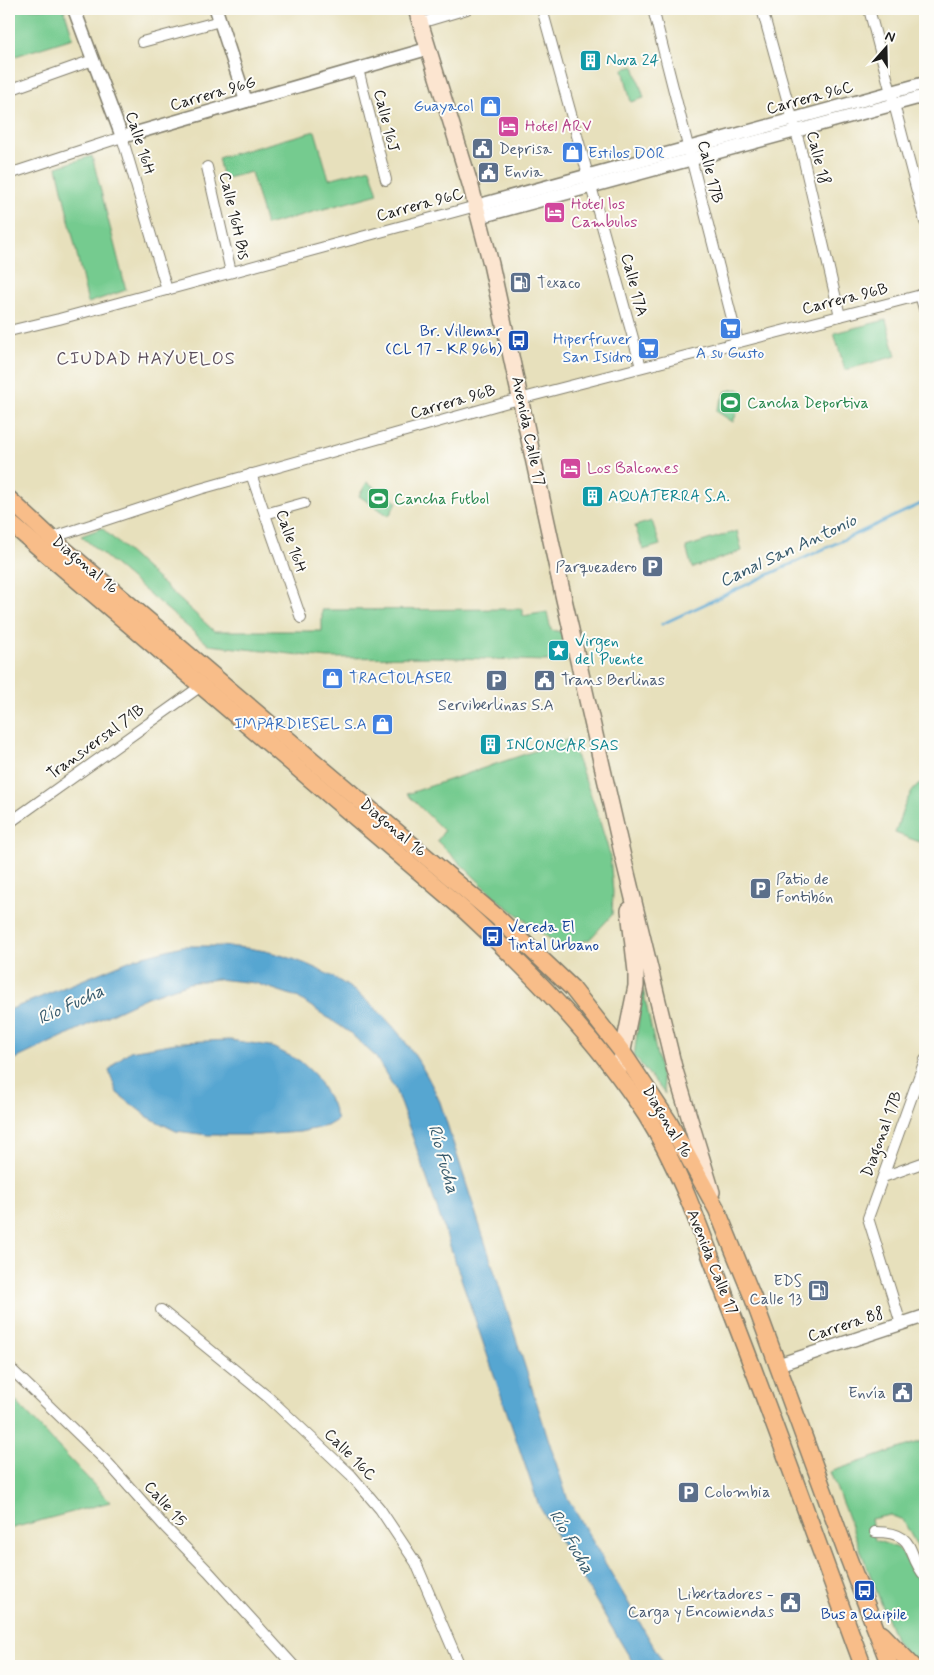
<svg xmlns="http://www.w3.org/2000/svg" width="934" height="1675" font-family="Mynerve,sans-serif">
	<style>
		.green { fill: #75cb8f; stroke: #487456 }
		.water { fill: #57a6d1; stroke: #3a6176 }
		.lines { fill: none; stroke-linecap: round; stroke-linejoin: round }
		.stream { stroke: #57a6d1; stroke-width: 3 }
		.minor-casing { stroke: #827e6c; stroke-width: 12 }
		.tertiary-casing { stroke: #827e6c; stroke-width: 15 }
		.secondary-casing { stroke: #827e6c; stroke-width: 18 }
		.primary-casing { stroke: #827e6c; stroke-width: 19 }
		.minor { stroke: #fff; stroke-width: 10 }
		.tertiary { stroke: #fff; stroke-width: 12 }
		.secondary { stroke: #fce5d0; stroke-width: 15 }
		.primary { stroke: #f8bd89; stroke-width: 16 }
		.labels { text-anchor: middle; dominant-baseline: central; stroke-width: 4; stroke-linejoin: round; paint-order: stroke }
		.culture-label { font-size: 16px; fill: #0d838f; stroke: #fdfcf7; text-anchor: start }
		.street-label { font-size: 16px; fill: #1c1c1c; stroke: #fdfcf7 }
		.shop-label { font-size: 16px; fill: #366cbe; stroke: #fdfcf7; text-anchor: end }
		.hotel-label { font-size: 16px; fill: #b23c85; stroke: #fdfcf7; text-anchor: start }
		.service-label { font-size: 16px; fill: #4e5e75; stroke: #fdfcf7; text-anchor: start }
		.transit-label { font-size: 16px; fill: #164399; stroke: #fdfcf7; text-anchor: end }
		.leisure-label { font-size: 16px; fill: #27864d; stroke: #fdfcf7; text-anchor: start }
		.neighbourhood-label { font-size: 18px; letter-spacing: 1px; fill: #5a4d5b; stroke: #fdfcf7 }
		.water-label { font-size: 18px; font-style: italic; fill: #375a6d; stroke: #fdfcf7 }
	</style>
	<rect width="100%" height="100%" fill="#fdfcf7"/>
	<filter id="ink" filterUnits="userSpaceOnUse"><feTurbulence type="fractalNoise" baseFrequency=".02" numOctaves="2"/><feDisplacementMap in="SourceGraphic" scale="10" xChannelSelector="R" yChannelSelector="G"/><feConvolveMatrix kernelMatrix="1 2 1 2 8 2 1 2 1" color-interpolation-filters="sRGB"/></filter>
	<filter id="wash" filterUnits="userSpaceOnUse"><feTurbulence type="fractalNoise" baseFrequency=".0096" numOctaves="4" result="noise"/><feDisplacementMap in="SourceGraphic" scale="20" xChannelSelector="R" yChannelSelector="G"/><feGaussianBlur stdDeviation="1.12" result="paint"/><feColorMatrix in="noise" values="0 0 0 0 0 0 0 0 0 0 0 0 0 0 0 0 0 1.4 0 .05"/><feComposite in="paint" operator="in"/></filter>
	<g filter="url(#wash)">
		<rect width="100%" height="100%" fill="#e7e0bc"/>
		<!-- green -->
		<g class="green">
			<path d="M20,9H64L73,38L9,58V12Z"/>
			<path d="M634,66L644,98L631,102L623,69Z"/>
			<path d="M315,131L329,179L370,168L378,194L266,225L251,172L223,179L218,158Z"/>
			<path d="M92,156L126,290L88,303L57,167Z"/>
			<path d="M886,320L896,356L845,370L834,333Z"/>
			<path d="M738,389L745,394L733,422L716,411L726,391Z"/>
			<path d="M367,482L397,502L389,516L359,496Z"/>
			<path d="M652,521L660,545L643,550L635,526Z"/>
			<path d="M102,528L214,631H322V610L523,609V616L547,612L551,630L562,632L567,658L545,661L431,657L328,658L209,645L81,536Z"/>
			<path d="M737,531L742,551L692,568L686,547Z"/>
			<path d="M570,739L597,812L610,855L613,892L612,915L590,939L573,945H561L550,939L498,900L437,841L444,831L407,794Z"/>
			<path d="M925,780V844L895,833C902,814 906,791 925,780Z"/>
			<path d="M643,989L665,1094L634,1056Z"/>
			<path d="M9,1394L110,1502L9,1529Z"/>
			<path d="M925,1440V1561L903,1520L890,1515L871,1519L875,1540L898,1548L925,1586V1666C912,1666 904,1651 896,1641L830,1472Z"/>
		</g>
		<!-- water -->
		<g class="water">
			<path d="M182,946C214,946 246,945 277,954C356,976 407,1028 440,1102L567,1497L665,1666H635L539,1506L415,1144L395,1089L375,1056L349,1032L297,997L255,983L217,979L189,983L147,997L9,1062V1010L136,958Z"/>
			<path d="M230,1040L270,1046L300,1061L315,1075L332,1104L337,1120L327,1126L300,1132L258,1135H208L176,1131L148,1117L117,1093L109,1071L117,1061L130,1051L182,1042Z"/>
		</g>
		<g class="lines">
			<!-- stream -->
			<path class="stream" d="M662,624L925,502"/>
		</g>
	</g>
	<g filter="url(#ink)">
		<g class="lines">
			<defs>
				<g id="minor">
					<path d="M542,9L641,367"/>
					<path d="M653,9L738,342"/>
					<path d="M762,9L803,157L840,316"/>
					<path d="M869,9L925,222"/>
					<path d="M420,23L467,9"/>
					<path d="M142,42L220,21"/>
					<path d="M358,69L386,180"/>
					<path d="M9,90L93,60"/>
					<path d="M207,167L231,272"/>
					<path d="M9,174L122,137L167,290"/>
					<path d="M920,295L925,312"/>
					<path d="M9,331L59,319L476,206"/>
					<path d="M251,474L301,618"/>
					<path d="M265,514L304,503"/>
					<path d="M51,538L200,489L508,402L925,294"/>
					<path d="M9,823L201,686"/>
					<path d="M883,1177L925,1162"/>
					<path d="M161,1310L269,1398L351,1475L380,1509L416,1563L460,1666"/>
					<path d="M901,1324L868,1218L925,1060"/>
					<path d="M9,1367L108,1463L165,1527L208,1571L294,1666"/>
					<path d="M875,1532C919,1532 905,1554 925,1576"/>
				</g>
				<g id="tertiary">
					<path d="M74,9L122,137L427,49"/>
					<path d="M216,9L246,101"/>
					<path d="M476,206L925,83"/>
					<path d="M479,217L925,96"/>
					<path d="M777,1365L925,1316"/>
				</g>
				<g id="secondary">
					<path d="M416,9L471,187L491,264L558,573L623,857L674,1067L712,1192"/>
					<path d="M618,1075L636,986V972L629,910"/>
				</g>
				<g id="primary">
					<path d="M9,499L51,538L497,917L572,988L623,1053L669,1122L717,1210L753,1298L846,1552L890,1666"/>
					<path d="M9,522L464,910C531,972 596,1038 646,1115C682,1172 704,1240 728,1303C775,1423 818,1545 863,1666"/>
					<path d="M882,1634L913,1666"/>
				</g>
			</defs>
			<!-- minor casing -->
			<use href="#minor" class="minor-casing"/>
			<!-- tertiary casing -->
			<use href="#tertiary" class="tertiary-casing"/>
			<!-- secondary casing -->
			<use href="#secondary" class="secondary-casing"/>
			<!-- primary casing -->
			<use href="#primary" class="primary-casing"/>
			<!-- minor -->
			<use href="#minor" class="minor"/>
			<!-- tertiary -->
			<use href="#tertiary" class="tertiary"/>
			<!-- secondary -->
			<use href="#secondary" class="secondary"/>
			<!-- primary -->
			<use href="#primary" class="primary"/>
		</g>
	</g>
	<!-- icons -->
	<defs>
		<symbol id="building-square" viewBox="-11 -11 22 22"><rect x="-9" y="-9" width="18" height="18" rx="4" fill="#0f9aa8" stroke="#fdfcf7"/><path d="M-4-6H4V6H1V3H-1V6H-4ZM-2.5-4.3h1.7v1.8h-1.7ZM.8-4.3h1.7v1.8H.8ZM-2.5-1h1.7V.8h-1.7ZM.8-1h1.7V.8H.8Z" fill="#fff"/></symbol>
		<symbol id="shop-square" viewBox="-11 -11 22 22"><rect x="-9" y="-9" width="18" height="18" rx="4" fill="#3f7fe0" stroke="#fdfcf7"/><path d="M-5-2.5h2.3a2.7 3.5 0 0 1 5.4 0H5L5.5 6h-11ZM-1.5-2.5h3a1.5 2.3 0 0 0-3 0Z" fill="#fff"/></symbol>
		<symbol id="hotel-square" viewBox="-11 -11 22 22"><rect x="-9" y="-9" width="18" height="18" rx="4" fill="#d1479c" stroke="#fdfcf7"/><path d="M-6-4.5h1.5V1H6V5H4.5V3h-9V5H-6ZM-4 0a1.8 1.8 0 1 1 3.6 0ZM.5 0V-2.5h3Q6-2.5 6 0Z" fill="#fff"/></symbol>
		<symbol id="civic-square" viewBox="-11 -11 22 22"><rect x="-9" y="-9" width="18" height="18" rx="4" fill="#5c6f8a" stroke="#fdfcf7"/><path d="M-.6-6.5H3V-4.5H.6V-3L4-1V1h2V6H-6V1h2V-1L-.6-3ZM-1.2 2.5V6h2.4V2.5Z" fill="#fff"/></symbol>
		<symbol id="fuel-square" viewBox="-11 -11 22 22"><rect x="-9" y="-9" width="18" height="18" rx="4" fill="#5c6f8a" stroke="#fdfcf7"/><path d="M-5.5-6h7V0h2V4h1.3V-2.5L3-4.5l.8-.8L6-3V5H2.5V1h-1V6h-7ZM-4.2-4.7v3.2H.2V-4.7Z" fill="#fff"/></symbol>
		<symbol id="supermarket-square" viewBox="-11 -11 22 22"><rect x="-9" y="-9" width="18" height="18" rx="4" fill="#3f7fe0" stroke="#fdfcf7"/><path d="M-6-5.5h2.5l.6 2H6L4.5 2H-2.5L-4.4-4H-6ZM-1.5 3.2a1.3 1.3 0 1 0 .1 0ZM3 3.2a1.3 1.3 0 1 0 .1 0Z" fill="#fff"/></symbol>
		<symbol id="bus-square" viewBox="-11 -11 22 22"><rect x="-9" y="-9" width="18" height="18" rx="4" fill="#1a4fb4" stroke="#fdfcf7"/><path d="M-5-6H5V4H4V6H2V4H-2V6H-4V4H-5ZM-3.5-4V0h7V-4ZM-3.5 1.2v1.5H-2V1.2ZM2 1.2v1.5H3.5V1.2Z" fill="#fff"/></symbol>
		<symbol id="stadium-square" viewBox="-11 -11 22 22"><rect x="-9" y="-9" width="18" height="18" rx="4" fill="#2e9e5b" stroke="#fdfcf7"/><path d="M0-5a6.5 5 0 1 0 0 10a6.5 5 0 1 0 0-10ZM-3.5-1.8h7v3.6h-7Z" fill="#fff"/></symbol>
		<symbol id="parking-square" viewBox="-11 -11 22 22"><rect x="-9" y="-9" width="18" height="18" rx="4" fill="#5c6f8a" stroke="#fdfcf7"/><path d="M-3.5-5.5H1a3.5 3.5 0 0 1 0 7H-1V5.5H-3.5ZM-1-3.4V-.6H.8a1.4 1.4 0 0 0 0-2.8Z" fill="#fff"/></symbol>
		<symbol id="sight-square" viewBox="-11 -11 22 22"><rect x="-9" y="-9" width="18" height="18" rx="4" fill="#0f9aa8" stroke="#fdfcf7"/><path d="M0-6L1.8-2.2L6-1.7L2.9 1.2L3.7 5.4L0 3.3L-3.7 5.4L-2.9 1.2L-6-1.7L-1.8-2.2Z" fill="#fff"/></symbol>
	</defs>
	<g fill-rule="evenodd">
		<use href="#building-square" x="578" y="48" width="25" height="25"/>
		<use href="#shop-square" x="478" y="94" width="25" height="25"/>
		<use href="#hotel-square" x="496" y="114" width="25" height="25"/>
		<use href="#civic-square" x="470" y="136" width="25" height="25"/>
		<use href="#shop-square" x="560" y="140" width="25" height="25"/>
		<use href="#civic-square" x="476" y="160" width="25" height="25"/>
		<use href="#hotel-square" x="542" y="200" width="25" height="25"/>
		<use href="#fuel-square" x="508" y="270" width="25" height="25"/>
		<use href="#supermarket-square" x="718" y="316" width="25" height="25"/>
		<use href="#bus-square" x="506" y="328" width="25" height="25"/>
		<use href="#supermarket-square" x="636" y="336" width="25" height="25"/>
		<use href="#stadium-square" x="718" y="390" width="25" height="25"/>
		<use href="#hotel-square" x="558" y="456" width="25" height="25"/>
		<use href="#building-square" x="580" y="484" width="25" height="25"/>
		<use href="#stadium-square" x="366" y="486" width="25" height="25"/>
		<use href="#parking-square" x="640" y="554" width="25" height="25"/>
		<use href="#sight-square" x="546" y="638" width="25" height="25"/>
		<use href="#shop-square" x="320" y="666" width="25" height="25"/>
		<use href="#civic-square" x="532" y="668" width="25" height="25"/>
		<use href="#parking-square" x="484" y="668" width="25" height="25"/>
		<use href="#shop-square" x="370" y="712" width="25" height="25"/>
		<use href="#building-square" x="478" y="732" width="25" height="25"/>
		<use href="#parking-square" x="748" y="876" width="25" height="25"/>
		<use href="#bus-square" x="480" y="924" width="25" height="25"/>
		<use href="#fuel-square" x="806" y="1278" width="25" height="25"/>
		<use href="#civic-square" x="890" y="1380" width="25" height="25"/>
		<use href="#parking-square" x="676" y="1480" width="25" height="25"/>
		<use href="#bus-square" x="852" y="1578" width="25" height="25"/>
		<use href="#civic-square" x="778" y="1590" width="25" height="25"/>
	</g>
	<g class="labels">
		<!-- culture labels -->
		<g class="culture-label">
			<text x="606" y="60">Nova 24</text>
			<text x="608" y="496">AQUATERRA S.A.</text>
			<text x="575" y="641">Virgen<tspan x="575" dy="18">del Puente</tspan></text>
			<text x="506" y="745">INCONCAR SAS</text>
		</g>
		<!-- street labels -->
		<g class="street-label">
			<text transform="translate(213 94) rotate(-16)">Carrera 96G</text>
			<text transform="translate(810 98) rotate(-15)">Carrera 96C</text>
			<text transform="translate(386 121) rotate(76)">Calle 16J</text>
			<text transform="translate(140 143) rotate(72)">Calle 16H</text>
			<text transform="translate(818 158) rotate(76)">Calle 18</text>
			<text transform="translate(710 172) rotate(76)">Calle 17B</text>
			<text transform="translate(420 205) rotate(-15)">Carrera 96C</text>
			<text transform="translate(234 216) rotate(77)">Calle 16H Bis</text>
			<text transform="translate(634 285) rotate(75)">Calle 17A</text>
			<text transform="translate(845 299) rotate(-14)">Carrera 96B</text>
			<text transform="translate(453 402) rotate(-16)">Carrera 96B</text>
			<text transform="translate(528 431) rotate(78)">Avenida Calle 17</text>
			<text transform="translate(291 541) rotate(71)">Calle 16H</text>
			<text transform="translate(85 565) rotate(40)">Diagonal 16</text>
			<text transform="translate(96 742) rotate(-36)">Transversal 71B</text>
			<text transform="translate(393 828) rotate(40)">Diagonal 16</text>
			<text transform="translate(667 1122) rotate(59)">Diagonal 16</text>
			<text transform="translate(882 1134) rotate(-70)">Diagonal 17B</text>
			<text transform="translate(712 1262) rotate(68)">Avenida Calle 17</text>
			<text transform="translate(846 1325) rotate(-18)">Carrera 88</text>
			<text transform="translate(350 1455) rotate(45)">Calle 16C</text>
			<text transform="translate(165 1504) rotate(48)">Calle 15</text>
		</g>
		<!-- shop labels -->
		<g class="shop-label">
			<text x="474" y="106">Guayacol</text>
			<text x="588" y="153" text-anchor="start">Estilos DOR</text>
			<text x="632" y="339">Hiperfruver<tspan x="632" dy="18">San Isidro</tspan></text>
			<text x="730" y="353" text-anchor="middle">A su Gusto</text>
			<text x="349" y="678" text-anchor="start">TRACTOLASER</text>
			<text x="367" y="724">IMPARDIESEL S.A</text>
		</g>
		<!-- hotel labels -->
		<g class="hotel-label">
			<text x="525" y="126">Hotel ARV</text>
			<text x="571" y="204">Hotel los<tspan x="571" dy="18">Cambulos</tspan></text>
			<text x="587" y="468">Los Balcones</text>
		</g>
		<!-- service labels -->
		<g class="service-label">
			<text x="499" y="149">Deprisa</text>
			<text x="504" y="172">Envia</text>
			<text x="537" y="283">Texaco</text>
			<text x="637" y="567" text-anchor="end">Parqueadero</text>
			<text x="561" y="680">Trans Berlinas</text>
			<text x="496" y="705" text-anchor="middle">Serviberlinas S.A</text>
			<text x="776" y="879">Patio de<tspan x="776" dy="18">Fontibón</tspan></text>
			<text x="802" y="1281" text-anchor="end">EDS<tspan x="802" dy="18">Calle 13</tspan></text>
			<text x="886" y="1393" text-anchor="end">Envía</text>
			<text x="704" y="1492">Colombia</text>
			<text x="774" y="1594" text-anchor="end">Libertadores -<tspan x="774" dy="18">Carga y Encomiendas</tspan></text>
		</g>
		<!-- transit labels -->
		<g class="transit-label">
			<text x="502" y="331">Br. Villemar<tspan x="502" dy="18">(CL 17 - KR 96b)</tspan></text>
			<text x="508" y="927" text-anchor="start">Vereda El<tspan x="508" dy="18">Tintal Urbano</tspan></text>
			<text x="864" y="1614" text-anchor="middle">Bus a Quipile</text>
		</g>
		<!-- leisure labels -->
		<g class="leisure-label">
			<text x="747" y="403">Cancha Deportiva</text>
			<text x="394" y="499">Cancha Futbol</text>
		</g>
		<!-- neighbourhood labels -->
		<g class="neighbourhood-label">
			<text x="146" y="359">CIUDAD HAYUELOS</text>
		</g>
		<!-- water labels -->
		<g class="water-label">
			<text transform="translate(788 551) rotate(-25)">Canal San Antonio</text>
			<text transform="translate(71 1005) rotate(-25)">Río Fucha</text>
			<text transform="translate(443 1159) rotate(74)">Río Fucha</text>
			<text transform="translate(571 1542) rotate(60)">Río Fucha</text>
		</g>
	</g>
	<!-- margin -->
	<rect width="934" height="1675" fill="none" stroke="#fdfcf7" stroke-width="30"/>
	<!-- north arrow -->
	<g transform="translate(886 48) rotate(20)" stroke="#fdfcf7" stroke-width="4" paint-order="stroke">
	<path d="M0-4L9 19L0 12L-9 19Z" fill="#1c1c1c"/>
	<text y="-8" font-size="14" font-weight="bold" text-anchor="middle" fill="#1c1c1c">N</text>
	</g>
</svg>
